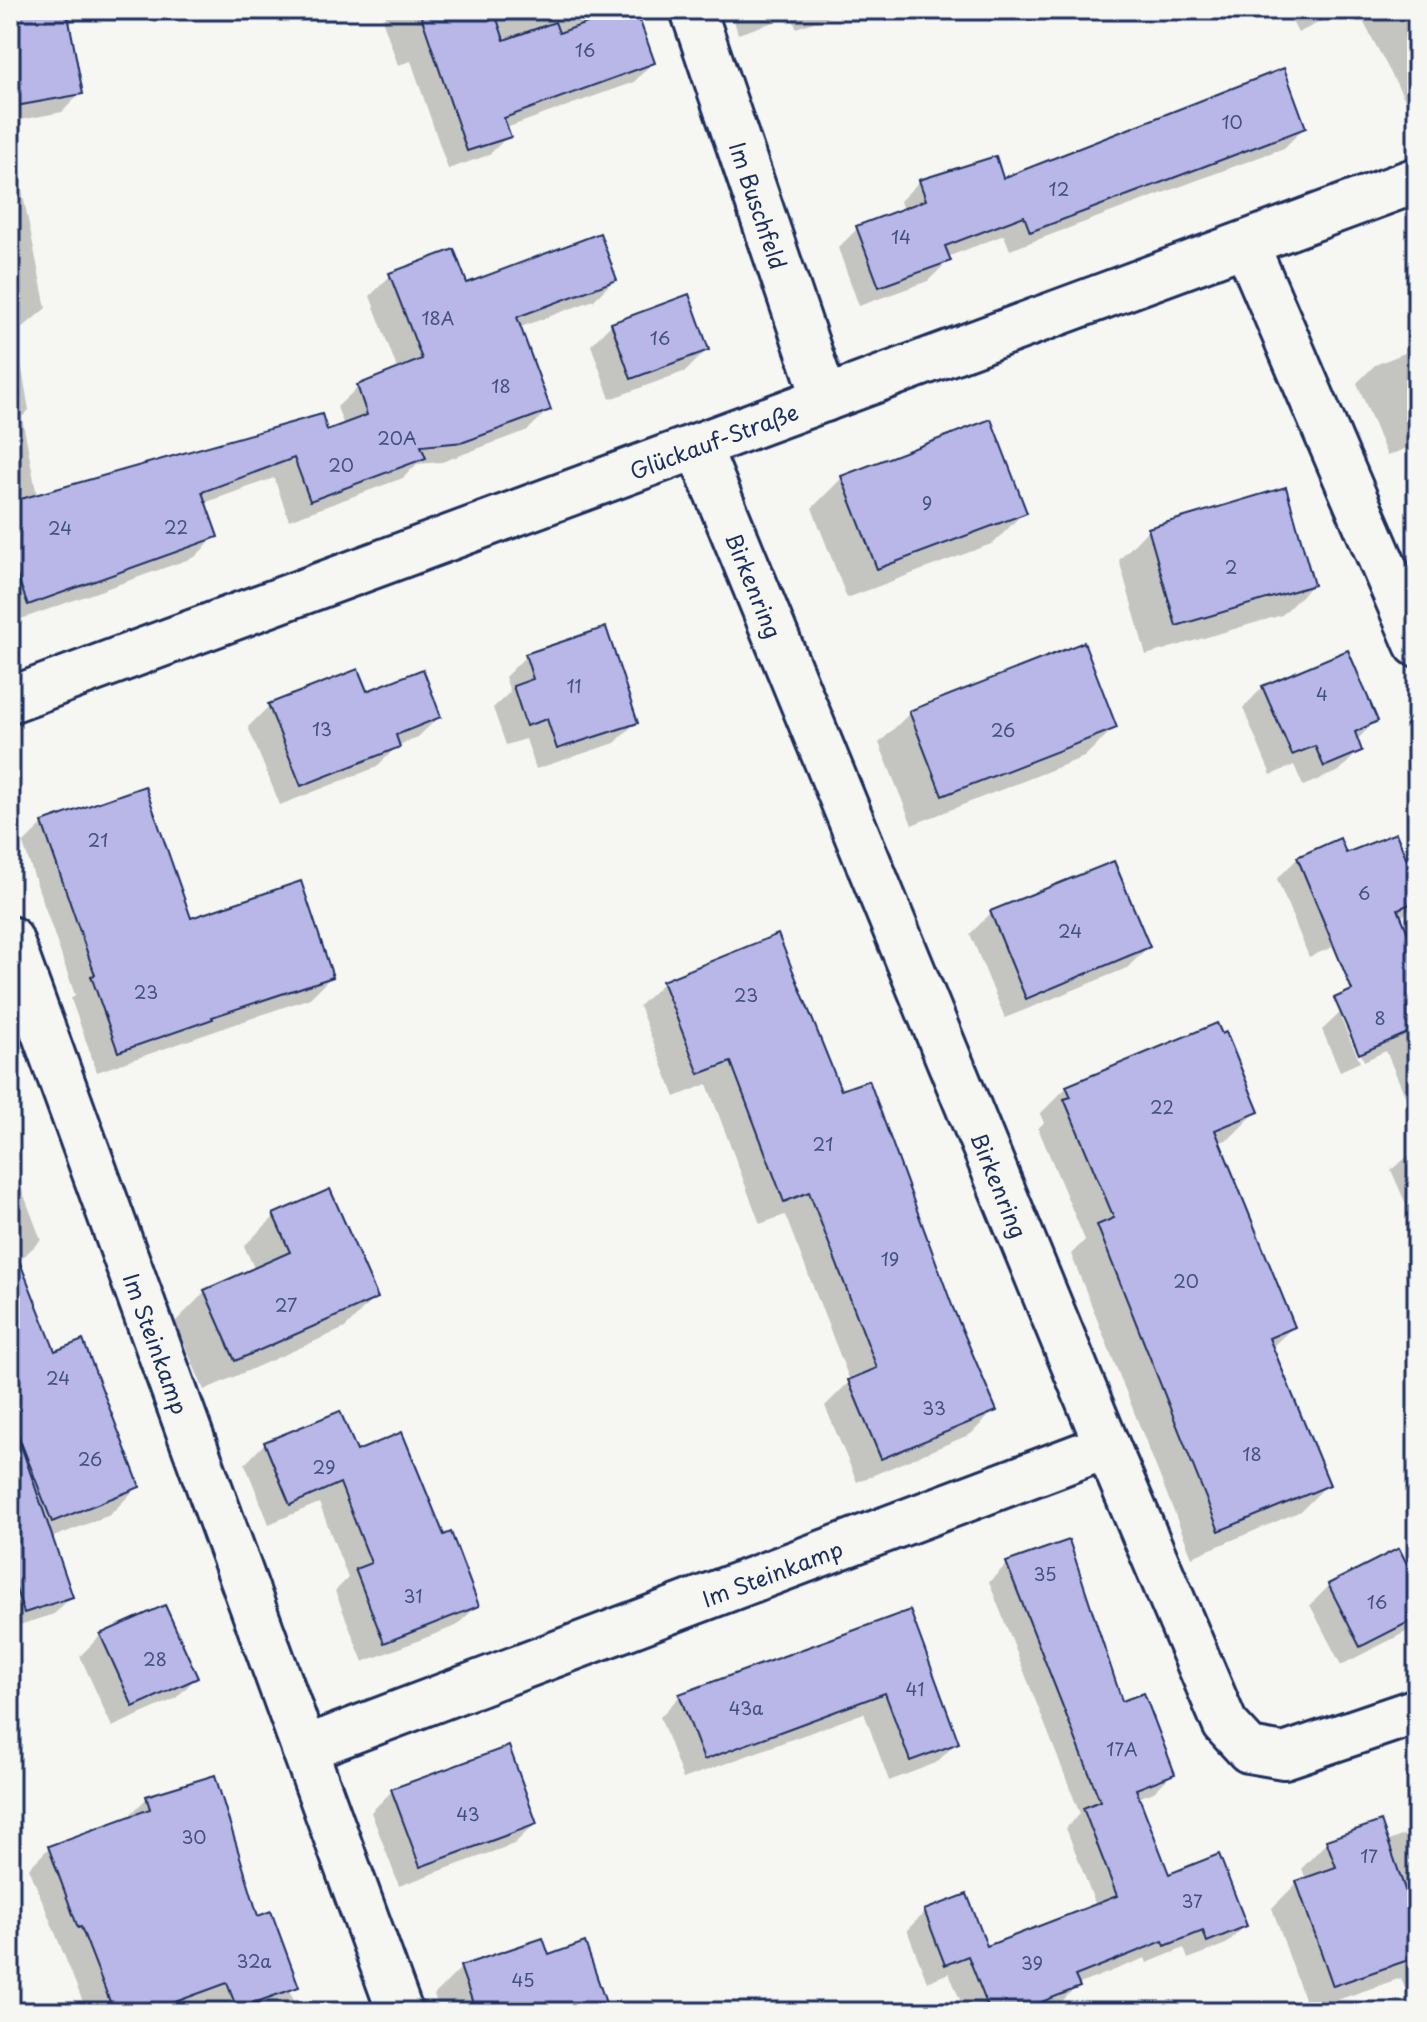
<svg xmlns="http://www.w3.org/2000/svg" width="1427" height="2022" font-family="'Playpen Sans',sans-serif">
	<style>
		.shadow { fill: #0003 }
		.building { fill: #b9b7e8; stroke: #1b2f5e; stroke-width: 2 }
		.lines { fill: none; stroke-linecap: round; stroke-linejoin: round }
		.minor-casing { stroke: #1b2f5e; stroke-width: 50 }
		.minor { stroke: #f6f6f2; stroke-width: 44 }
		.labels { text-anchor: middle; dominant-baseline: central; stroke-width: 8; stroke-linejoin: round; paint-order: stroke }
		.number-label { font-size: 18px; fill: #425180 }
		.street-label { font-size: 22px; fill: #1b2f5e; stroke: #f6f6f2 }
	</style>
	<rect width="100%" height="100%" fill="#f6f6f2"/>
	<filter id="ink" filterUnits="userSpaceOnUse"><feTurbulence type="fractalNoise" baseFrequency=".0125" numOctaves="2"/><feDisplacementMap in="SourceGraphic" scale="16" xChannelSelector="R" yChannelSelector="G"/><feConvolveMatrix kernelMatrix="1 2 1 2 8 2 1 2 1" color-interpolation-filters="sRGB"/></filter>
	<g filter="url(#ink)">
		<!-- shadow -->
		<g class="shadow">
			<path d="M10,10H79L80,14L68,26L81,93L62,112L10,122Z"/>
			<path d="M391,10H634L653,62L634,82L506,128L508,136L489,155L448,169L411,61L398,65L382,19Z"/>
			<path d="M731,10H839L832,16L796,28L792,16L738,34Z"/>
			<path d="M1286,10H1344L1298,33Z"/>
			<path d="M1357,10H1417V106L1410,109Z"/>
			<path d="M1282,70L1304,128L1284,148L1010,250L1004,235L947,257L948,261L928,281L859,306L838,248L858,228L903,211L900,201L920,181L1002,180Z"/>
			<path d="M10,131L46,308L21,329L17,339L29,410L22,417L37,496L344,426L337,407L358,387L398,371L370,296L391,275L466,286L615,279L594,300L518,328L549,409L528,430L442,462L417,464L403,478L289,520L274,478L204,503L216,536L195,557L10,623Z"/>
			<path d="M612,324L707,350L686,371L610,399L591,345Z"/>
			<path d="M1417,348V444L1387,456L1357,383L1375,365Z"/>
			<path d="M843,477L1024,512L994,543L847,598L812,508Z"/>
			<path d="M1149,529L1312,585L1282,615L1146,655L1119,560Z"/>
			<path d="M1082,645L1115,727L1084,757L912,825L879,743L910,713Z"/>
			<path d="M526,656L636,722L615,743L536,769L526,739L506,745L493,708L510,692L505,677Z"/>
			<path d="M1263,687L1375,721L1356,741L1360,750L1339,771L1303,786L1294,765L1271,775L1243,708Z"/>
			<path d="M366,694L439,717L418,737L397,746L377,767L280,805L248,727L269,706Z"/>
			<path d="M43,824L190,920L331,977L310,998L97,1072L71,999L75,995L23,844Z"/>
			<path d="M1345,856L1417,889V901L1400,919L1309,957L1277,879L1298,858Z"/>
			<path d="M1113,863L1148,947L1127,968L1005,1018L970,934L991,913Z"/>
			<path d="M663,983L840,1093L952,1308L995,1410L971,1434L857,1482L825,1406L850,1381L785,1215L760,1224L707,1084L675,1097L639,1006Z"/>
			<path d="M1417,985V1124L1386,1051L1364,1061L1346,1019H1341L1360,1062L1340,1071L1322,1030L1341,1012Z"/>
			<path d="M1067,1087L1256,1112L1229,1139L1218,1143L1293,1327L1271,1348L1328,1484L1301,1511L1192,1557L1071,1254L1085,1240L1038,1128L1044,1123L1040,1114Z"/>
			<path d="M1417,1149V1229L1391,1170Z"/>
			<path d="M10,1158L41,1240L17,1263L53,1354L138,1486L110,1515L51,1538L71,1597L54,1614L10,1628Z"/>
			<path d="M275,1216L375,1297L345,1328L204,1390L175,1322L205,1292L255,1270L244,1246Z"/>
			<path d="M265,1443L356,1453L443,1537L477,1606L456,1626L363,1662L335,1591L348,1578L319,1503L269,1524L245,1464Z"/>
			<path d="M1007,1564L1121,1704L1173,1773L1154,1792L1138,1798L1168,1877L1245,1926L1226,1944L1188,1959L1184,1948L1147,1963L1145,1958L1077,1985L1059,2005L1040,2012H965L949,1973L927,1982L907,1930L925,1912L986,1949L1096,1906L1066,1828L1080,1814L989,1582Z"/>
			<path d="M1329,1586L1417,1588V1623L1410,1630L1341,1665L1310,1605Z"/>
			<path d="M908,1612L957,1742L936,1763L889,1781L864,1713L683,1779L660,1717L680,1696Z"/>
			<path d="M101,1635L196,1678L175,1699L112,1727L80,1656Z"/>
			<path d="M392,1791L535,1824L514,1844L399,1886L371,1812Z"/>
			<path d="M147,1798L257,1919L296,1986L290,1992L299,2012H211L207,2001L178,2012H87L29,1868L49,1848L127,1818Z"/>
			<path d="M1417,1830V1983L1405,1988L1401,1978L1308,2010L1272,1908L1297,1883L1306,1880L1302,1868L1327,1842H1386Z"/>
			<path d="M548,1957L607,2012H440L434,1995L461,1968Z"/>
			<path d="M662,2005L664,2012H641Z"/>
		</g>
		<!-- building -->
		<g class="building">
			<path d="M10,10H67L83,94L10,107Z"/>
			<path d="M419,10H494L504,40L555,22L559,33L623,10H636L655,63L504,118L511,137L467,151Z"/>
			<path d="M1284,68L1306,128L1030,232L1024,216L945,246L951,261L879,287L856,226L926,200L919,180L996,156L1003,178Z"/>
			<path d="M600,233L617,280L517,317L551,410L464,442L421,446L426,458L310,501L294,458L202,492L218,537L28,605L10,557V502L322,414L327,430L367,415L357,385L422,359L389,273L454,249L467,283Z"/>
			<path d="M689,294L709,350L631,379L611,323Z"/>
			<path d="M991,419L1027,513L877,569L841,476Z"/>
			<path d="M1286,487L1314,585L1176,626L1148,528Z"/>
			<path d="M606,627L638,723L557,749L547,719L526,726L513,686L533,679L525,654Z"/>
			<path d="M1084,642L1117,728L942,796L909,711Z"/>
			<path d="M1348,650L1378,721L1355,732L1362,751L1324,767L1315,746L1292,755L1262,686Z"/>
			<path d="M358,669L367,691L423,669L441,717L396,735L400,747L301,786L268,704Z"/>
			<path d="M145,786L191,918L301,881L333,977L212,1017L213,1019L118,1052L91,976L95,975L42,822Z"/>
			<path d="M1396,833L1417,884V901L1398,909L1417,955V1029L1359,1054L1334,998L1352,990L1297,857L1340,838L1346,853Z"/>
			<path d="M1114,861L1150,947L1026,999L990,911Z"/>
			<path d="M778,934L841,1090L869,1080L953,1308L997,1411L881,1459L848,1380L877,1368L809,1192L784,1202L731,1062L699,1074L662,981Z"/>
			<path d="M1217,1023L1222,1034L1226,1032L1259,1112L1215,1130L1295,1327L1269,1338L1330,1485L1219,1531L1097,1225L1114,1218L1064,1099L1071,1097L1066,1086Z"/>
			<path d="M330,1189L378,1298L235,1361L204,1290L290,1252L273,1214Z"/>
			<path d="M13,1245L55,1351L83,1340L140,1487L52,1522L10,1414Z"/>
			<path d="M340,1411L357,1451L402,1432L444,1535L451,1532L479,1606L384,1643L355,1569L371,1563L340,1483L290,1505L264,1442Z"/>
			<path d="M17,1434L73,1597L24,1613L10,1572V1435Z"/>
			<path d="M1069,1540L1122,1701L1144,1693L1175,1774L1136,1789L1169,1874L1219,1854L1247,1926L1207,1942L1203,1931L1165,1946L1163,1941L1075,1976L1080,1987L1016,2012H990L968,1956L945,1965L924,1910L967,1894L987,1946L1117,1896L1083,1808L1100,1801L1006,1562Z"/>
			<path d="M1399,1548L1417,1584V1618L1360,1647L1328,1584Z"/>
			<path d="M165,1605L198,1678L133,1707L100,1634Z"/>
			<path d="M910,1610L959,1743L910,1761L885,1693L704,1760L679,1694Z"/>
			<path d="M509,1746L537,1824L420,1867L391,1789Z"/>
			<path d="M215,1775L258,1916L271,1911L299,1987L237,2009L227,1983L148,2012H114L81,1927L78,1928L48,1846L150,1809L146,1796Z"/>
			<path d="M1381,1821L1417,1924V1957L1333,1986L1296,1881L1336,1867L1326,1840Z"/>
			<path d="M543,1938L549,1955L585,1942L609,2012H476L460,1966Z"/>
		</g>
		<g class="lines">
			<defs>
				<g id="minor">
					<path id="s1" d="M693,10L825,399"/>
					<path d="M1246,244L1417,644"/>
					<path id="s2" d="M698,446L1107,1446L1225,1724L1249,1750L1284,1756L1417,1711"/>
					<path id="s3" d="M10,700L1417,180"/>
					<path id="s4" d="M10,939L400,2012"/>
					<path id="s5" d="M304,1749L1107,1446"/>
				</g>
			</defs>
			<!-- minor casing -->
			<use href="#minor" class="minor-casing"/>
			<!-- minor -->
			<use href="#minor" class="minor"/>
		</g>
	</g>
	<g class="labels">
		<!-- number labels -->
		<g class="number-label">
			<text x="585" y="49">16</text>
			<text x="1232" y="121">10</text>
			<text x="1059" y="188">12</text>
			<text x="901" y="236">14</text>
			<text x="438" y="317">18A</text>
			<text x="660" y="337">16</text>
			<text x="501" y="385">18</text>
			<text x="397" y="437">20A</text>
			<text x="341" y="464">20</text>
			<text x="927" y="502">9</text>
			<text x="176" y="526">22</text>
			<text x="60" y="527">24</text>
			<text x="1231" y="566">2</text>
			<text x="574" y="685">11</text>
			<text x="1322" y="693">4</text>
			<text x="322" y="728">13</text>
			<text x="1003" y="729">26</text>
			<text x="98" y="839">21</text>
			<text x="1364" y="892">6</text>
			<text x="1070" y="930">24</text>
			<text x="146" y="991">23</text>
			<text x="746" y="994">23</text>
			<text x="1380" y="1017">8</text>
			<text x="1162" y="1106">22</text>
			<text x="823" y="1143">21</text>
			<text x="890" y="1258">19</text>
			<text x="1186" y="1280">20</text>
			<text x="286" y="1304">27</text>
			<text x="58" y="1377">24</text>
			<text x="934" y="1407">33</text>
			<text x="1252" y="1453">18</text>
			<text x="90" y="1458">26</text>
			<text x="324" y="1466">29</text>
			<text x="1045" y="1573">35</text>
			<text x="413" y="1595">31</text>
			<text x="1377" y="1601">16</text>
			<text x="155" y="1658">28</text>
			<text x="915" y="1688">41</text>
			<text x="746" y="1707">43a</text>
			<text x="1122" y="1748">17A</text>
			<text x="468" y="1813">43</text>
			<text x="194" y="1836">30</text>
			<text x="1369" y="1855">17</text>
			<text x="1192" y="1900">37</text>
			<text x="254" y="1960">32a</text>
			<text x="1032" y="1962">39</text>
			<text x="523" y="1979">45</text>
		</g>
		<!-- street labels -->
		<g class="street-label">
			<text stroke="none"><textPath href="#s1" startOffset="206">Im Buschfeld</textPath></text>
			<text stroke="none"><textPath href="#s3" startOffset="750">Glückauf-Straße</textPath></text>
			<text stroke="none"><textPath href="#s2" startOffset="150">Birkenring</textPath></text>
			<text stroke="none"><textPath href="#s2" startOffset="798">Birkenring</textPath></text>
			<text stroke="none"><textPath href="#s4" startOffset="430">Im Steinkamp</textPath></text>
			<text stroke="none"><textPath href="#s5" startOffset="500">Im Steinkamp</textPath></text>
		</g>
	</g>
	<!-- margin -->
	<rect width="1427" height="2022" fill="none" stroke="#f6f6f2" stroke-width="40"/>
	<rect x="20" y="20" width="1387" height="1982" fill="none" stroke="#1b2f5e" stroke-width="3" filter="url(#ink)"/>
</svg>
